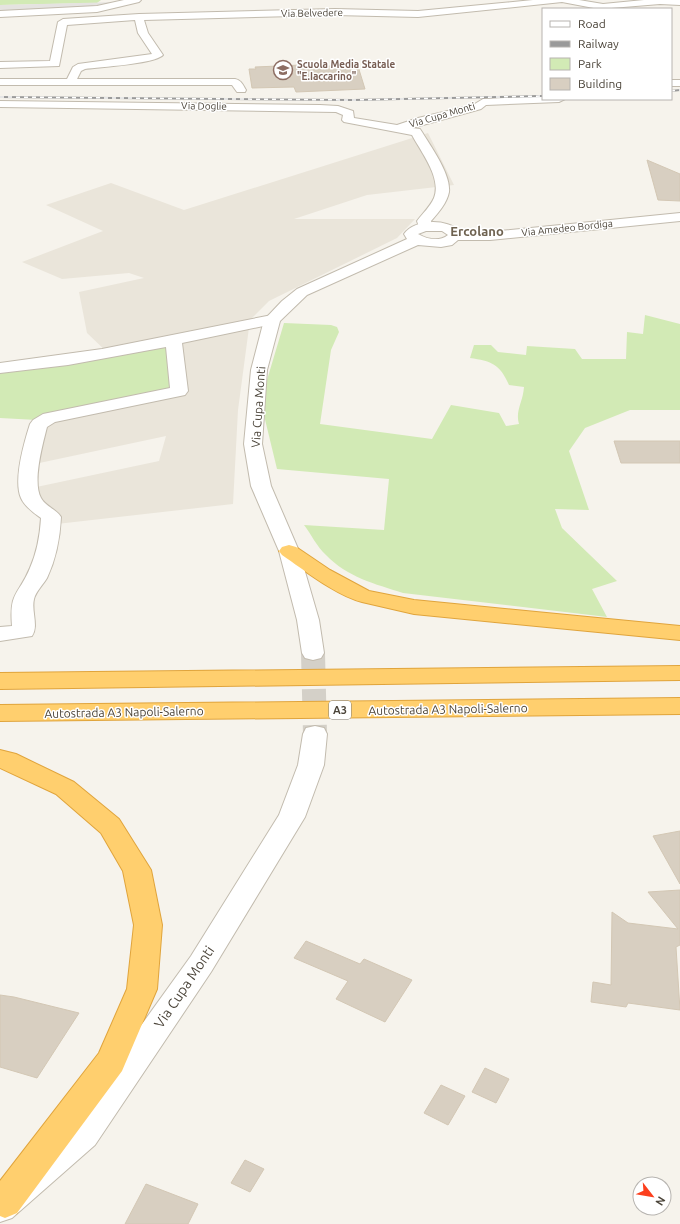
<svg xmlns="http://www.w3.org/2000/svg" width="680" height="1224" font-family="Ubuntu,sans-serif">
	<style>
		.residential { fill: #eae5da }
		.green { fill: #d2eab5 }
		.parking { fill: #e5e3e0 }
		.building { fill: #d8cfc1; stroke: #d3c7b4 }
		.lines { fill: none; stroke-linecap: round; stroke-linejoin: round }
		.tertiary-tunnel { stroke: #d4d0c8; stroke-width: 24; stroke-dasharray: 24 12; stroke-linecap: butt }
		.minor-casing { stroke: #c2bbae; stroke-width: 2 }
		.tertiary-casing { stroke: #c2bbae; stroke-width: 2 }
		.motorway-casing { stroke: #e0a43c; stroke-width: 2 }
		.minor { fill: #fff; fill-rule: evenodd }
		.tertiary { fill: #fff; fill-rule: evenodd }
		.motorway { fill: #ffcf6e; fill-rule: evenodd }
		.rail-casing { stroke: #9a9a9a; stroke-width: 2 }
		.rail { stroke: #fff; stroke-width: 1.5; stroke-dasharray: 4; stroke-linecap: butt }
		.labels { text-anchor: middle; dominant-baseline: central; stroke-width: 3; stroke-linejoin: round; paint-order: stroke }
		.far-street-label { font-size: 10px; fill: #4b4439; stroke: #fff }
		.far-education-label { font-size: 10px; font-weight: bold; fill: #785e54; stroke: #fff; text-anchor: start }
		.shield { fill: #fff; stroke: #817c74; stroke-width: 1 }
		.shield-label { font-size: 11px; font-weight: bold; fill: #4b4439 }
		.street-label { font-size: 12px; fill: #4b4439; stroke: #fff }
		.far-district-label { font-size: 13px; font-weight: bold; fill: #6e6250; stroke: #fff }
		.near-street-label { font-size: 14px; fill: #4b4439; stroke: #fff }
	</style>
	<rect width="100%" height="100%" fill="#f6f3ec"/>
	<!-- residential -->
	<path class="residential" d="M428,133L454,185L367,195L294,219H415L397,238L269,301L250,320L238,410L233,504L48,525L27,489L159,461L166,436L30,465L37,420L109,354L87,333L79,292L144,278L129,273L62,279L22,262L103,231L46,205L111,183L184,210Z"/>
	<!-- green -->
	<g class="green">
		<path d="M0,0H101L97,3L0,5Z"/>
		<path d="M645,315L680,324V410H630L585,428L569,451L589,510L555,509L562,528L617,581L592,589L607,617L403,593C375,584 347,577 326,555C317,547 311,534 304,525L384,530L389,479L277,469L262,407L267,380L284,323L331,325L337,327L339,332L331,350L320,424L432,439L451,405L499,413L506,426L519,424C515,411 523,402 524,387L509,385C500,364 491,361 470,358L474,345H491L498,352L526,355L527,346L575,349L582,359H626L627,332L643,334Z"/>
		<path d="M170,346V389L37,420L0,418V372Z"/>
	</g>
	<!-- parking -->
	<path class="parking" d="M118,2L84,8L0,12V5Z"/>
	<!-- building -->
	<g class="building">
		<path d="M357,63L365,89L296,92L294,87L252,88L249,69H256L255,67L301,65L302,67L332,66L333,64Z"/>
		<path d="M647,160L680,174V201L658,200Z"/>
		<path d="M614,441H680V463H621Z"/>
		<path d="M680,831V884L653,836Z"/>
		<path d="M680,890V945L676,947L680,1010L628,1003L626,1007L591,1002L593,982L611,985L612,912L628,923L678,929L648,892Z"/>
		<path d="M306,941L360,964L364,959L412,980L385,1022L336,999L348,981L294,958Z"/>
		<path d="M0,995L14,997L79,1013L37,1078L0,1067Z"/>
		<path d="M485,1068L509,1079L496,1103L472,1092Z"/>
		<path d="M441,1085L465,1096L448,1125L424,1113Z"/>
		<path d="M245,1160L264,1169L250,1192L231,1183Z"/>
		<path d="M146,1184L198,1204L188,1224H125Z"/>
	</g>
	<g class="lines">
		<!-- tertiary-tunnel -->
		<path class="tertiary-tunnel" d="M313,653L315,734"/>
		<defs>
			<g id="minor">
				<path d="M124,0H141L139,2L97,12L0,17V11L97,6Z"/>
				<path d="M533,0H579L603,4L644,0H680V5L660,4L599,9L562,2L418,17L335,15L144,20L148,33L163,55C155,64 99,67 85,69L81,71L77,79H235C241,80 243,85 246,90L245,92H237L232,85H0V79H67L73,67L78,64L152,54L138,33L135,20L67,25L59,66L0,68V62L50,61L58,22L63,19L139,14L335,9L418,11Z"/>
				<rect x="671" y="80" width="9" height="6"/>
				<path d="M543,96V99H565L559,102L486,105L481,109L412,128L420,129L422,132C431,147 451,174 449,192C447,203 438,213 431,221L432,227L430,230H420L417,221C423,213 430,207 434,198C442,178 421,152 412,135L344,122L342,120L343,115L336,112L0,107V101L320,105L338,106L353,111L354,118L397,125L418,118L473,105L483,99Z"/>
				<path d="M272,315L278,317L280,320L278,323L182,343L188,391L185,395L55,422L47,427C43,443 32,482 41,498C45,506 56,509 61,517C60,538 56,559 47,578C43,585 36,591 34,599C31,611 39,626 32,636L0,641V627L12,626C9,591 19,595 30,568C37,552 40,535 41,518C34,513 25,507 21,498C13,480 24,443 30,424L33,420L43,414L170,388L166,347L68,365L0,373V363L102,349Z"/>
			</g>
			<g id="tertiary">
				<path d="M680,213V221L490,240H458L452,245L441,247L418,245L307,295L280,321L267,370L262,444L271,486L299,551L319,620L324,653L321,658L313,660L305,658L302,653L297,620L279,551L251,486L244,444L251,370L264,320L282,301L297,289L407,239L404,234C414,219 448,218 460,232H490ZM426,231H442L448,235C439,242 427,239 418,234Z"/>
				<path d="M315,726L324,728L327,734L324,765L305,817L211,972L95,1145L12,1218L0,1222V1184L71,1123L191,956L279,815L298,765L303,734L306,728Z"/>
			</g>
			<g id="motorway">
				<path d="M289,545L296,547L330,570L369,591L414,600L680,626V640L414,614L362,602C337,596 304,570 282,555L279,551L282,547Z"/>
				<path d="M680,666V680L0,689V673Z"/>
				<path d="M680,698V714L0,721V705Z"/>
				<path d="M0,750L16,754L74,782L119,819L151,870L162,925L157,989L122,1071L17,1213L5,1218L0,1216V1181L99,1053L127,989L134,925L123,871L101,833L56,794L0,768Z"/>
			</g>
		</defs>
		<!-- minor casing -->
		<use href="#minor" class="minor-casing"/>
		<!-- tertiary casing -->
		<use href="#tertiary" class="tertiary-casing"/>
		<!-- motorway casing -->
		<use href="#motorway" class="motorway-casing"/>
		<!-- minor -->
		<use href="#minor" class="minor"/>
		<!-- tertiary -->
		<use href="#tertiary" class="tertiary"/>
		<!-- motorway -->
		<use href="#motorway" class="motorway"/>
		<defs>
			<g id="rail">
				<path d="M671,91L680,90"/>
				<path d="M0,97L353,100L543,96"/>
			</g>
		</defs>
		<!-- rail casing -->
		<use href="#rail" class="rail-casing"/>
		<!-- rail -->
		<use href="#rail" class="rail"/>
	</g>
	<!-- icons -->
	<defs>
		<symbol id="school-ring" viewBox="-11 -11 22 22"><circle r="9.5" fill="#fff" stroke="#8d6e63" stroke-width="1.5"/><path d="M0-5L7-2L0 1L-7-2ZM-4 1L0 2.5L4 1V4Q0 6-4 4Z" fill="#8d6e63"/></symbol>
	</defs>
	<g fill-rule="evenodd">
		<use href="#school-ring" x="272" y="59" width="22" height="22"/>
	</g>
	<g class="labels">
		<!-- far-street labels -->
		<g class="far-street-label">
			<text transform="translate(312 13) rotate(-1)">Via Belvedere</text>
			<text transform="translate(204 106) rotate(1)">Via Doglie</text>
			<text transform="translate(442 115) rotate(-16)">Via Cupa Monti</text>
			<text transform="translate(567 228) rotate(-6)">Via Amedeo Bordiga</text>
		</g>
		<!-- far-education labels -->
		<g class="far-education-label">
			<text x="297" y="64">Scuola Media Statale<tspan x="297" dy="12">"E.Iaccarino"</tspan></text>
		</g>
		<!-- shield labels -->
		<rect class="shield" x="329" y="701" width="22" height="18" rx="3"/>
		<g class="shield-label">
			<text x="340" y="710">A3</text>
		</g>
		<!-- street labels -->
		<g class="street-label">
			<text transform="translate(258 407) rotate(-86)">Via Cupa Monti</text>
			<text transform="translate(448 709) rotate(-1)">Autostrada A3 Napoli-Salerno</text>
			<text transform="translate(124 712) rotate(-1)">Autostrada A3 Napoli-Salerno</text>
		</g>
		<!-- far-district labels -->
		<g class="far-district-label">
			<text x="477" y="231">Ercolano</text>
		</g>
		<!-- near-street labels -->
		<g class="near-street-label">
			<text transform="translate(184 987) rotate(-56)">Via Cupa Monti</text>
		</g>
	</g>
	<!-- legend -->
	<rect x="542" y="8" width="130" height="92" fill="#ffffff" stroke="#b7b4b0"/>
	<rect x="550" y="21" width="20" height="6" fill="#ffffff" stroke="#b7b4b0"/>
	<text x="578" y="28" font-size="12" fill="#4b4439">Road</text>
	<rect x="550" y="41" width="20" height="6" fill="#9a9a9a" stroke="#b7b4b0"/>
	<text x="578" y="48" font-size="12" fill="#4b4439">Railway</text>
	<rect x="550" y="58" width="20" height="12" fill="#d2eab5" stroke="#b7b4b0"/>
	<text x="578" y="68" font-size="12" fill="#4b4439">Park</text>
	<rect x="550" y="78" width="20" height="12" fill="#d8cfc1" stroke="#b7b4b0"/>
	<text x="578" y="88" font-size="12" fill="#4b4439">Building</text>
	<!-- north arrow -->
	<g transform="translate(652 1196) rotate(121)"><circle r="19" fill="#ffffff" stroke="#b7b4b0"/>
	<path d="M0-3L7 15L0 10L-7 15Z" fill="#fc3f1d"/>
	<text y="-6" font-size="11" font-weight="bold" text-anchor="middle" fill="#4b4439">N</text>
	</g>
</svg>
